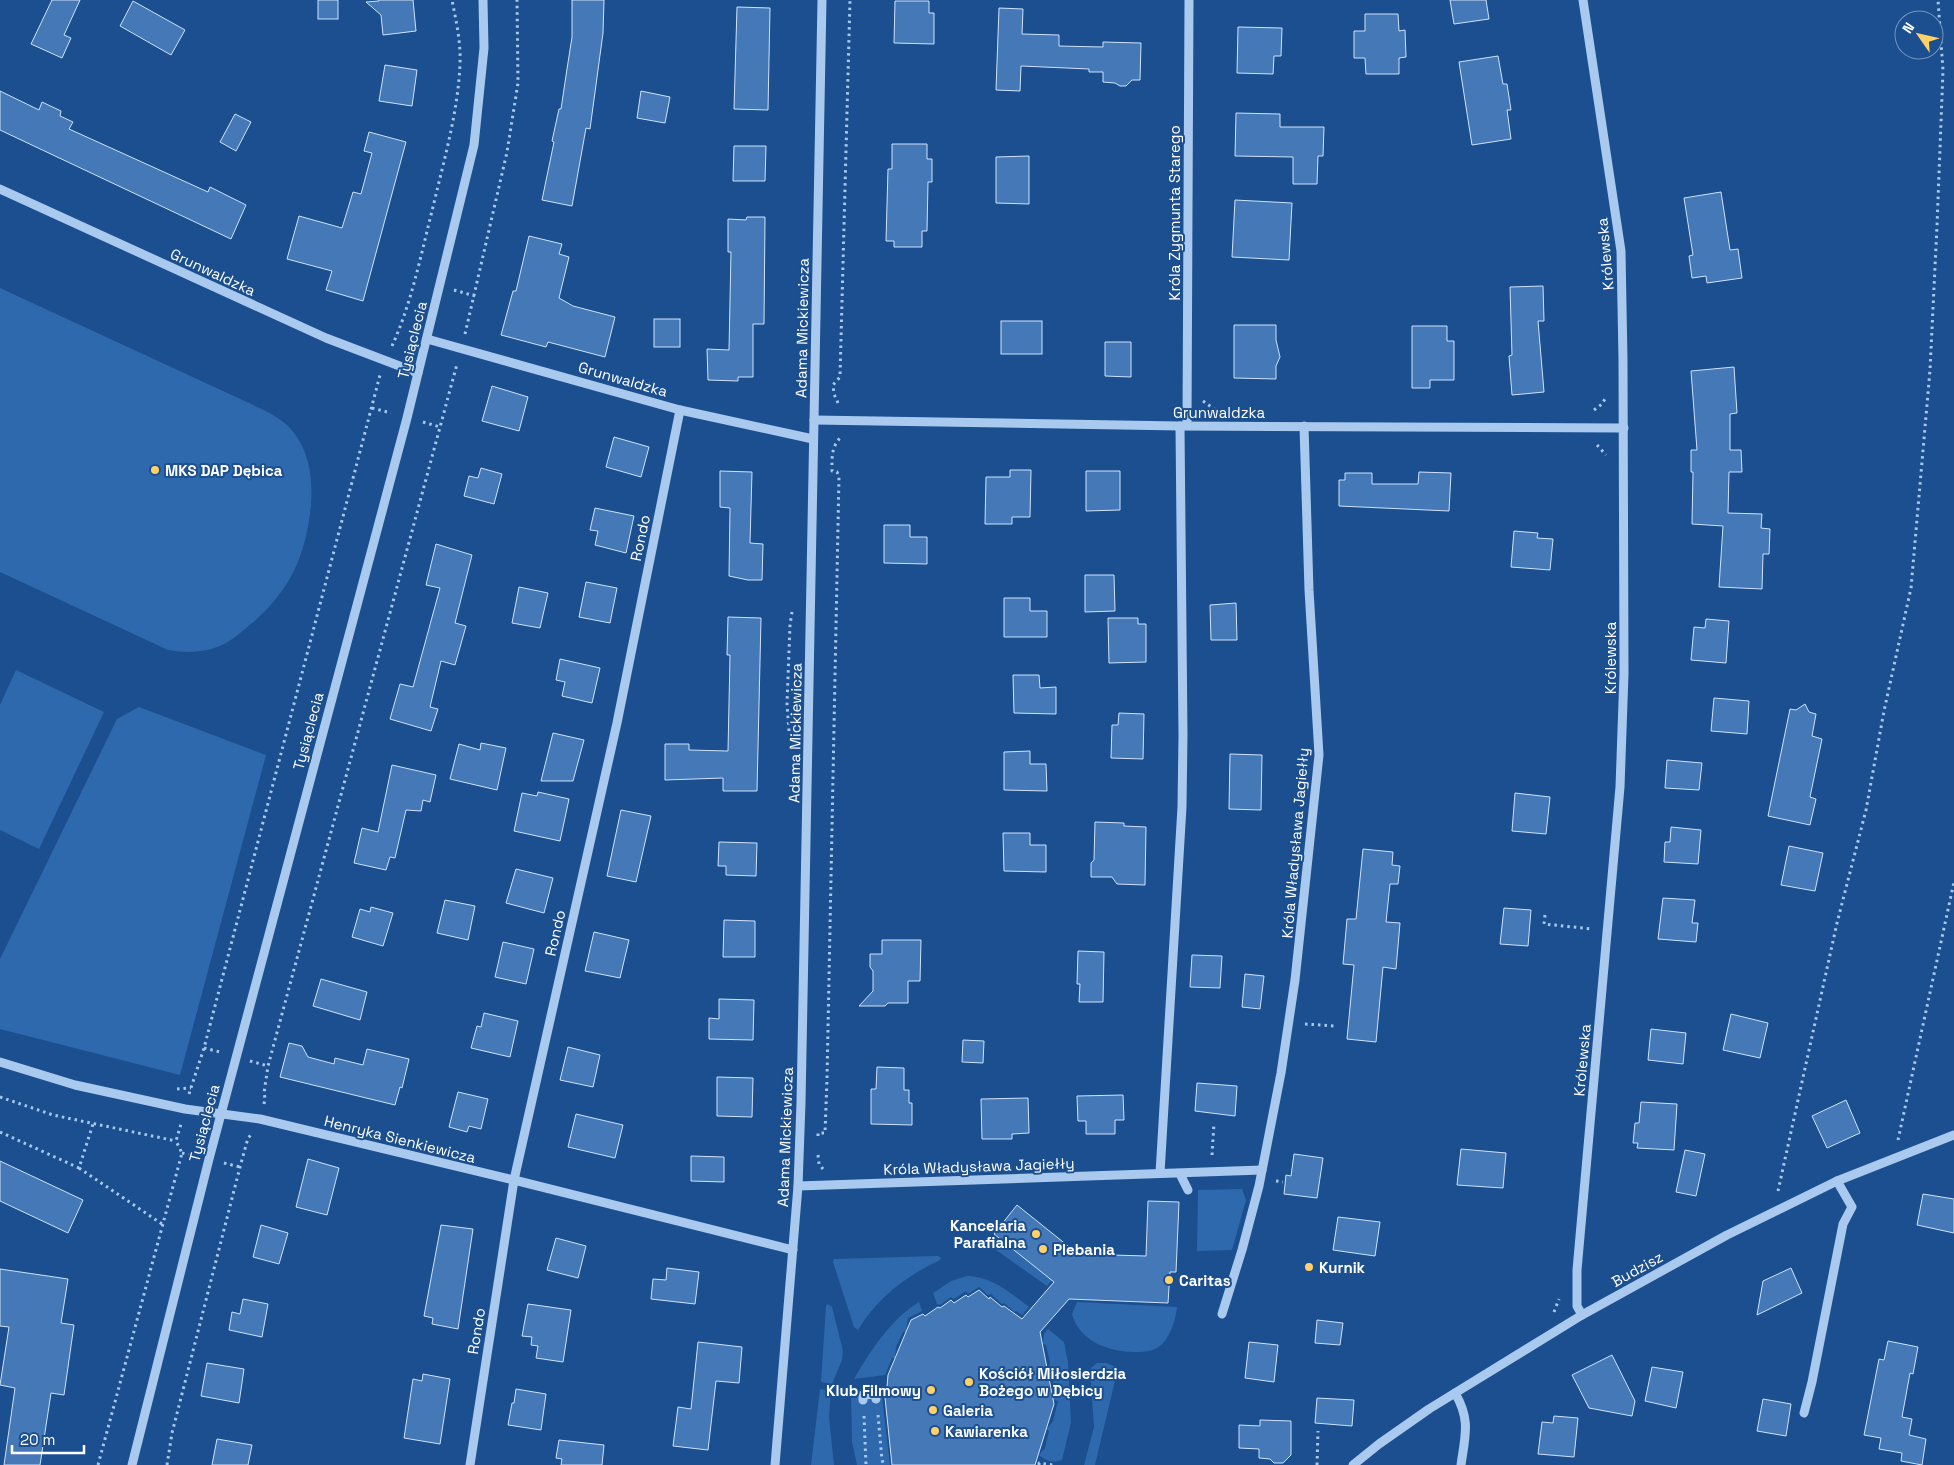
<svg xmlns="http://www.w3.org/2000/svg" width="1954" height="1465" font-family="'Space Grotesk',sans-serif">
	<style>
		.green { fill: #2e69ad }
		.building { fill: #4478b7; stroke: #cfe3fa }
		.lines { fill: none; stroke-linecap: round; stroke-linejoin: round }
		.path { stroke: #a9c9ee; stroke-width: 3; stroke-dasharray: 2.5 4; stroke-linecap: butt }
		.minor { stroke: #a9c9ee; stroke-width: 9 }
		.poi-dot { fill: #ffd166; stroke: #1b4f8f; stroke-width: 2 }
		.labels { text-anchor: middle; dominant-baseline: central; stroke-width: 4; stroke-linejoin: round; paint-order: stroke }
		.street-label { font-size: 15px; fill: #fff; stroke: #1b4f8f }
		.poi-label { font-size: 15px; font-weight: bold; fill: #fff; stroke: #1b4f8f; text-anchor: start }
	</style>
	<rect width="100%" height="100%" fill="#1b4f8f"/>
	<!-- green -->
	<g class="green">
		<path d="M0,288L264,410C273,415 282,420 289,427C309,448 313,477 311,505C306,556 290,591 251,624C241,632 232,641 220,646C203,653 186,653 168,650L0,572Z"/>
		<path d="M16,670L104,712L39,849L0,830V705Z"/>
		<path d="M139,707L266,755L180,1075L0,1029V959L117,719Z"/>
		<path d="M1242,1189L1246,1200L1232,1250L1197,1251L1198,1190Z"/>
		<path d="M1001,1239L1052,1280L1047,1286L996,1250L997,1243Z"/>
		<path d="M938,1256L941,1258L940,1260C905,1277 879,1296 858,1330L854,1327L833,1262L834,1259Z"/>
		<path d="M967,1276C991,1276 1011,1293 1029,1307L1022,1315L1016,1311L1015,1312L1004,1303L1002,1304L991,1294L988,1295L979,1287L968,1294L966,1291L954,1299L951,1297L940,1305L937,1304L933,1293L951,1281Z"/>
		<path d="M919,1302L922,1311L908,1318L906,1332H903L896,1347L895,1358H892L885,1375L854,1379C871,1350 890,1320 919,1302Z"/>
		<path d="M1077,1302L1177,1307C1176,1320 1169,1341 1157,1348C1150,1352 1142,1352 1134,1352C1109,1352 1079,1341 1072,1314Z"/>
		<path d="M828,1304L832,1307L843,1351L842,1360L832,1384L821,1382L826,1306Z"/>
		<path d="M1048,1329L1064,1342L1068,1362L1071,1423L1062,1460C1053,1463 1046,1461 1039,1455L1045,1448L1049,1431L1047,1429L1053,1421L1058,1401L1054,1400L1055,1393L1051,1373H1048L1050,1362L1046,1345L1043,1344L1044,1334Z"/>
		<path d="M1097,1363H1106L1116,1367L1117,1372L1095,1465H1084L1094,1427L1090,1369Z"/>
		<path d="M881,1388L890,1465H857L852,1442L851,1392Z"/>
		<path d="M820,1389L831,1391L829,1417L834,1465H811Z"/>
	</g>
	<!-- building -->
	<g class="building">
		<path d="M52,0H80L64,35L71,38L62,58L31,44Z"/>
		<rect x="318" y="0" width="20" height="19"/>
		<path d="M379,0H413L416,31L383,35L381,15L366,2L379,1Z"/>
		<path d="M572,0H604L603,33L590,129L586,128L572,206L542,200L554,142L552,141L559,109H561L567,69L572,37Z"/>
		<path d="M1450,0H1486L1489,19L1454,24Z"/>
		<path d="M133,1L185,30L171,55L120,26Z"/>
		<path d="M895,1H929V13H934V44L894,43Z"/>
		<path d="M737,7L770,8L768,110L734,109Z"/>
		<path d="M999,8L1023,9L1022,34L1059,35V46L1103,47V42L1141,43L1140,80H1132L1126,86H1120L1115,83L1103,82V72H1089V69L1021,66L1020,91L996,90Z"/>
		<path d="M1365,14H1398L1399,31L1405,30L1406,57L1399,58V74H1366L1365,58H1354V31H1365Z"/>
		<path d="M1238,27L1282,28L1281,56H1274L1273,74L1237,73Z"/>
		<path d="M1498,56L1503,84H1507L1511,110H1507L1511,139L1472,145L1459,62Z"/>
		<path d="M385,65L417,70L412,106L379,101Z"/>
		<path d="M0,91L39,110L42,102L61,111L60,116L73,122L69,129L208,192L210,187L246,205L231,239L0,130Z"/>
		<path d="M641,91L670,97L665,123L637,118Z"/>
		<path d="M1236,113L1280,114V127H1324L1323,156H1318L1317,184H1293V157L1235,156Z"/>
		<path d="M235,114L251,122L236,151L220,142Z"/>
		<path d="M369,132L406,142L363,301L326,290L332,271L287,259L299,216L342,228L353,192L361,194L372,153L364,151Z"/>
		<path d="M892,144H927V159H932V182H928L927,231H922V247H894V241H886L888,169H892Z"/>
		<path d="M734,146H766L765,181H733Z"/>
		<path d="M1029,156V204L996,203V157Z"/>
		<path d="M1721,192L1730,250L1738,249L1742,278L1707,283L1706,276L1692,278L1689,256L1693,255L1684,198Z"/>
		<path d="M1235,200L1292,203L1289,260L1232,257Z"/>
		<path d="M747,217H765L764,324H753V377H738V381L708,380L707,349L729,350L731,252H728V219L746,220Z"/>
		<path d="M529,236L562,244L559,254L569,257L559,298L573,306L615,317L605,357L548,342L546,347L501,335L513,291H516Z"/>
		<path d="M1543,286L1544,321H1538L1544,392L1512,395L1509,356L1512,355L1510,287Z"/>
		<rect x="654" y="319" width="26" height="28"/>
		<rect x="1001" y="321" width="41" height="33"/>
		<path d="M1234,325H1276V340L1280,357L1276,366V379L1234,378Z"/>
		<path d="M1412,326H1447V341H1454V380H1430V388H1412Z"/>
		<path d="M1105,342H1131V377L1105,376Z"/>
		<path d="M1734,367L1737,413L1730,414V450H1741L1742,472H1729L1728,513L1762,514L1761,528L1770,529L1769,554H1763L1762,589L1719,587L1723,526L1692,524L1693,472H1691V450H1697L1691,371Z"/>
		<path d="M492,386L528,397L519,431L482,421Z"/>
		<path d="M614,437L649,447L641,477L606,467Z"/>
		<path d="M481,468L502,474L494,504L464,496L469,476L478,478Z"/>
		<path d="M1010,470H1031L1030,517H1012V524H985L986,477H1010Z"/>
		<path d="M720,471L752,472L750,543L763,544L762,580H748L729,576L730,508L720,507Z"/>
		<path d="M1086,471H1120V510L1086,511Z"/>
		<path d="M1419,472L1451,473L1449,511L1339,506V480H1345V473H1372V484H1418Z"/>
		<path d="M595,508L634,516L626,553L595,545L598,531L590,530Z"/>
		<path d="M884,525H910V537H927V564L884,563Z"/>
		<path d="M1514,531L1538,533L1537,538L1553,539L1550,570L1511,567Z"/>
		<path d="M436,544L472,555L455,623L466,626L455,665L441,661L430,707L438,709L431,731L390,719L400,684L413,687L440,588L426,585Z"/>
		<path d="M1085,575H1114L1115,611L1085,612Z"/>
		<path d="M586,582L617,588L610,623L579,617Z"/>
		<path d="M519,587L548,593L540,628L512,623Z"/>
		<path d="M1004,598H1030V611H1047V637H1004Z"/>
		<path d="M1236,603L1237,640H1211L1210,605Z"/>
		<path d="M728,617L761,618L757,791H723V778L665,780V744H689V750L728,751L730,655H727Z"/>
		<path d="M1108,618H1138V624H1146V662L1109,663Z"/>
		<path d="M1706,619L1729,621L1726,663L1691,660L1694,627L1705,628Z"/>
		<path d="M560,659L600,668L592,703L562,696L565,682L556,680Z"/>
		<path d="M1013,675H1039L1040,688L1056,687V714L1014,713Z"/>
		<path d="M1714,698L1749,701L1747,734L1711,731Z"/>
		<path d="M1805,704L1809,712L1816,714L1812,736L1822,739L1810,797L1816,799L1810,825L1768,816L1790,709L1796,710Z"/>
		<path d="M1119,713L1144,714L1143,759L1111,758L1112,725H1118Z"/>
		<path d="M553,733L584,740L573,781H541Z"/>
		<path d="M481,743L506,748L497,790L450,779L459,744L480,750Z"/>
		<path d="M1030,751V764H1046L1047,791L1004,790V752Z"/>
		<path d="M1230,754L1262,755L1261,810L1229,809Z"/>
		<path d="M1667,760L1702,763L1699,790L1665,788Z"/>
		<path d="M392,765L436,775L430,802L423,800L421,811L406,810L395,858L390,857L386,870L354,863L362,828L378,832Z"/>
		<path d="M538,792L569,799L560,841L514,831L522,793L537,796Z"/>
		<path d="M1515,793L1550,797L1546,834L1512,831Z"/>
		<path d="M621,810L651,816L636,882L607,876Z"/>
		<path d="M1095,822L1124,823V826L1146,827L1145,885L1117,884L1112,877H1091V863L1094,860Z"/>
		<path d="M1671,827L1701,830L1698,864L1664,862L1665,842H1670Z"/>
		<path d="M1003,833H1030V845H1046V872L1004,871Z"/>
		<path d="M719,842L757,843L756,876L726,875V866H718Z"/>
		<path d="M1789,846L1823,853L1815,891L1781,885Z"/>
		<path d="M1363,849L1393,852L1392,865L1400,866L1398,884H1390L1386,922L1400,923L1396,969L1383,967L1376,1042L1347,1039L1354,965L1343,964L1347,919H1356Z"/>
		<path d="M516,869L553,878L544,913L506,903Z"/>
		<path d="M1663,898L1695,900L1692,923H1698L1696,942L1658,939Z"/>
		<path d="M445,900L475,906L468,940L437,933Z"/>
		<path d="M371,907L393,913L383,946L352,937L360,909L370,912Z"/>
		<path d="M1504,908L1531,910L1528,946L1500,944Z"/>
		<path d="M724,920L755,921V957H723Z"/>
		<path d="M594,932L629,940L620,978L585,971Z"/>
		<path d="M882,940H921L920,981H908V1003H888L885,1006H859L873,991V971L870,967V954H882Z"/>
		<path d="M503,942L534,949L526,984L495,977Z"/>
		<path d="M1078,951L1104,952L1103,1002H1079L1080,984H1077Z"/>
		<path d="M1192,955L1222,956L1220,988L1190,987Z"/>
		<path d="M1245,974L1264,976L1260,1009L1242,1007Z"/>
		<path d="M321,979L367,992L360,1020L313,1006Z"/>
		<path d="M719,999L754,1000L753,1040L709,1039V1018L719,1019Z"/>
		<path d="M484,1013L518,1021L510,1057L471,1048L477,1026L481,1027Z"/>
		<path d="M1731,1014L1768,1023L1760,1058L1723,1050Z"/>
		<path d="M1651,1029L1686,1033L1683,1064L1648,1060Z"/>
		<path d="M963,1040L984,1041L983,1063L962,1062Z"/>
		<path d="M289,1043L302,1046L308,1057L334,1064L335,1058L363,1065L367,1049L409,1059L402,1088L400,1087L395,1105L280,1077Z"/>
		<path d="M568,1047L600,1055L593,1087L560,1080Z"/>
		<path d="M877,1067L904,1068V1090H909V1103H912V1125L871,1124V1089H876Z"/>
		<path d="M717,1077L753,1078L752,1117L717,1116Z"/>
		<path d="M1197,1083L1237,1086L1235,1116L1195,1111Z"/>
		<path d="M458,1092L488,1099L481,1129L469,1126L467,1132L449,1127Z"/>
		<path d="M1123,1095L1124,1120H1115V1134H1086V1121H1078L1077,1096Z"/>
		<path d="M1028,1098L1029,1133L1012,1134V1139H982L981,1099Z"/>
		<path d="M1846,1100L1860,1133L1827,1148L1812,1116Z"/>
		<path d="M1641,1102L1677,1104L1674,1150L1637,1148L1638,1143H1633L1635,1123H1639Z"/>
		<path d="M576,1114L623,1125L615,1158L568,1147Z"/>
		<path d="M1461,1149L1506,1153L1503,1188L1457,1185Z"/>
		<path d="M1685,1150L1705,1154L1696,1196L1676,1192Z"/>
		<path d="M1294,1154L1323,1158L1317,1198L1284,1194L1286,1175L1291,1176Z"/>
		<path d="M691,1156L724,1157V1182L691,1181Z"/>
		<path d="M308,1159L339,1168L327,1215L296,1207Z"/>
		<path d="M0,1161L83,1200L68,1233L0,1201Z"/>
		<path d="M1923,1194L1954,1199V1233L1917,1225Z"/>
		<path d="M1148,1201L1179,1202L1176,1272H1170L1168,1303L1069,1299L1040,1332L1054,1404L1035,1465H892L884,1388L887,1387L888,1375L911,1320L923,1314L925,1316L938,1307L940,1308L951,1300L954,1303L966,1295L968,1297L979,1290L989,1299L990,1297L1002,1307L1004,1306L1022,1319L1054,1282L994,1234L1017,1205L1078,1254L1146,1256Z"/>
		<path d="M1338,1217L1380,1222L1375,1256L1333,1250Z"/>
		<path d="M261,1225L288,1233L279,1264L253,1257Z"/>
		<path d="M441,1225L473,1229L458,1329L432,1324L433,1318L424,1316Z"/>
		<path d="M556,1238L586,1246L578,1278L547,1270Z"/>
		<path d="M667,1268L699,1272L695,1304L651,1299L653,1279L666,1280Z"/>
		<path d="M1791,1268L1802,1293L1757,1315L1763,1281Z"/>
		<path d="M0,1269L68,1279L61,1323L74,1325L64,1395L51,1393L40,1465H4L15,1388L0,1385L9,1327L0,1326Z"/>
		<path d="M243,1299L268,1304L262,1337L229,1330L232,1312L240,1314Z"/>
		<path d="M528,1304L571,1310L563,1362L536,1358L538,1346L531,1345L532,1337L522,1336Z"/>
		<path d="M1317,1320L1343,1323L1340,1345L1315,1343Z"/>
		<path d="M1888,1341L1918,1347L1913,1374L1910,1373L1902,1417L1912,1419L1909,1435L1926,1439L1922,1465L1901,1461L1902,1453L1879,1449L1881,1438L1864,1435L1879,1359L1884,1360Z"/>
		<path d="M698,1342L742,1347L739,1383L716,1381L708,1450L673,1446L678,1407L691,1409Z"/>
		<path d="M1249,1342L1278,1345L1274,1382L1245,1378Z"/>
		<path d="M1612,1355L1635,1401L1632,1416L1589,1408L1572,1375Z"/>
		<path d="M207,1363L244,1369L239,1403L201,1396Z"/>
		<path d="M1652,1367L1683,1372L1676,1408L1645,1401Z"/>
		<path d="M423,1374L450,1379L440,1444L404,1438L413,1379L422,1381Z"/>
		<path d="M516,1389L546,1394L541,1430L508,1425L512,1403H514Z"/>
		<path d="M1317,1398L1354,1400L1352,1426L1315,1423Z"/>
		<path d="M1763,1399L1791,1404L1786,1436L1757,1431Z"/>
		<path d="M1554,1416L1578,1418L1574,1457L1538,1454L1542,1422L1553,1423Z"/>
		<path d="M1260,1420L1291,1421V1455L1283,1463H1274L1270,1459L1259,1458V1449L1239,1448V1425L1260,1426Z"/>
		<path d="M217,1439L252,1445L248,1465H212Z"/>
		<path d="M559,1440L604,1445L602,1465H561L562,1459L556,1458Z"/>
	</g>
	<g class="lines">
		<!-- path -->
		<g class="path">
			<path d="M454,290L475,296"/>
			<path d="M465,334L507,152L518,83L517,0"/>
			<path d="M392,346C412,302 421,254 433,207C444,160 458,112 460,64C461,42 456,21 452,0"/>
			<path d="M1203,401L1214,409"/>
			<path d="M838,403L834,394L833,385L840,377L850,0"/>
			<path d="M372,408L391,413"/>
			<path d="M1594,410L1602,404L1606,397"/>
			<path d="M423,422L440,427"/>
			<path d="M1597,445L1606,455"/>
			<path d="M789,731L787,704L790,625L792,612"/>
			<path d="M1545,915L1544,924L1592,929"/>
			<path d="M1305,1024L1335,1026"/>
			<path d="M204,1048L220,1052"/>
			<path d="M250,1061L268,1066"/>
			<path d="M177,1089L191,1088"/>
			<path d="M189,1094L204,1048L380,375"/>
			<path d="M0,1097L53,1115L176,1141"/>
			<path d="M264,1104L265,1098L264,1093L268,1066L457,364"/>
			<path d="M0,1132L79,1168L93,1124"/>
			<path d="M818,1136V1133H825L827,1079L839,476L837,472L832,471C832,458 831,448 840,438"/>
			<path d="M1898,1140L1954,882"/>
			<path d="M182,1153L193,1156"/>
			<path d="M818,1155L819,1164L823,1169"/>
			<path d="M1212,1155L1214,1123"/>
			<path d="M224,1163L240,1167"/>
			<path d="M79,1168L162,1224"/>
			<path d="M1276,1181L1283,1182"/>
			<path d="M1778,1191L1837,923L1866,810L1884,711L1911,588L1930,370L1937,226L1943,70L1938,0"/>
			<path d="M986,1243L993,1234"/>
			<path d="M1554,1312L1559,1299"/>
			<path d="M878,1415L882,1460L884,1465"/>
			<path d="M864,1416L866,1465"/>
			<path d="M98,1465L182,1153L176,1141L181,1124"/>
			<path d="M167,1465L172,1433L240,1167L248,1138L251,1135"/>
			<path d="M1039,1465V1463L1053,1465"/>
			<path d="M1317,1465L1318,1431"/>
		</g>
		<!-- minor -->
		<g class="minor">
			<path d="M0,189L326,338L418,373"/>
			<path d="M427,339L680,410L813,439"/>
			<path d="M814,420L1180,426L1624,428"/>
			<path d="M1187,425L1189,0"/>
			<path d="M0,1062L75,1085L185,1109L260,1119L514,1180L793,1250"/>
			<path d="M1160,1173L1182,807L1183,735L1180,426"/>
			<path d="M1180,1174L1188,1190"/>
			<path d="M798,1186L1262,1170"/>
			<path d="M1222,1314L1242,1250L1259,1186L1281,1073L1295,980L1319,755L1309,590L1304,426"/>
			<path d="M1582,1315L1577,1306V1270L1620,787L1624,674L1623,360L1621,251L1583,0"/>
			<path d="M1455,1393C1471,1420 1465,1436 1461,1465"/>
			<path d="M863,1400V1395L875,1394L876,1399"/>
			<path d="M1804,1413L1812,1382L1843,1224L1852,1207L1837,1181"/>
			<path d="M132,1465L209,1159L407,418L474,145L484,48L483,0"/>
			<path d="M470,1465L514,1180L617,723L680,410"/>
			<path d="M775,1465L798,1186L801,1103L822,0"/>
			<path d="M1353,1465L1379,1444L1429,1409L1582,1315L1727,1235L1837,1181L1954,1135"/>
		</g>
	</g>
	<!-- markers -->
	<g class="poi-dot">
		<circle cx="155" cy="470" r="5"/>
		<circle cx="1036" cy="1234" r="5"/>
		<circle cx="1043" cy="1249" r="5"/>
		<circle cx="1309" cy="1267" r="5"/>
		<circle cx="1169" cy="1280" r="5"/>
		<circle cx="969" cy="1382" r="5"/>
		<circle cx="931" cy="1390" r="5"/>
		<circle cx="933" cy="1410" r="5"/>
		<circle cx="935" cy="1431" r="5"/>
	</g>
	<g class="labels">
		<!-- street labels -->
		<g class="street-label">
			<text transform="translate(1174 213) rotate(-90)">Króla Zygmunta Starego</text>
			<text transform="translate(1605 254) rotate(-95)">Królewska</text>
			<text transform="translate(213 272) rotate(25)">Grunwaldzka</text>
			<text transform="translate(802 328) rotate(-89)">Adama Mickiewicza</text>
			<text transform="translate(412 340) rotate(-76)">Tysiąclecia</text>
			<text transform="translate(623 379) rotate(16)">Grunwaldzka</text>
			<text x="1219" y="412">Grunwaldzka</text>
			<text transform="translate(640 538) rotate(-78)">Rondo</text>
			<text transform="translate(1610 658) rotate(-90)">Królewska</text>
			<text transform="translate(308 731) rotate(-75)">Tysiąclecia</text>
			<text transform="translate(795 733) rotate(-89)">Adama Mickiewicza</text>
			<text transform="translate(1295 843) rotate(-85)">Króla Władysława Jagiełły</text>
			<text transform="translate(555 933) rotate(-77)">Rondo</text>
			<text transform="translate(1582 1060) rotate(-85)">Królewska</text>
			<text transform="translate(204 1123) rotate(-75)">Tysiąclecia</text>
			<text transform="translate(785 1137) rotate(-88)">Adama Mickiewicza</text>
			<text transform="translate(400 1139) rotate(14)">Henryka Sienkiewicza</text>
			<text transform="translate(979 1166) rotate(-2)">Króla Władysława Jagiełły</text>
			<text transform="translate(1637 1269) rotate(-29)">Budzisz</text>
			<text transform="translate(476 1331) rotate(-81)">Rondo</text>
		</g>
		<!-- poi labels -->
		<g class="poi-label">
			<text x="165" y="470">MKS DAP Dębica</text>
			<text x="1026" y="1225" text-anchor="end">Kancelaria<tspan x="1026" dy="17">Parafialna</tspan></text>
			<text x="1053" y="1249">Plebania</text>
			<text x="1319" y="1267">Kurnik</text>
			<text x="1179" y="1280">Caritas</text>
			<text x="979" y="1373">Kościół Miłosierdzia<tspan x="979" dy="17">Bożego w Dębicy</tspan></text>
			<text x="921" y="1390" text-anchor="end">Klub Filmowy</text>
			<text x="943" y="1410">Galeria</text>
			<text x="945" y="1431">Kawiarenka</text>
		</g>
	</g>
	<!-- north arrow -->
	<g transform="translate(1919 35) rotate(304)"><circle r="24" fill="#1b4f8f" stroke="#7695bc"/>
	<path d="M0-4L9 19L0 12L-9 19Z" fill="#ffd166"/>
	<text y="-8" font-size="14" font-weight="bold" text-anchor="middle" fill="#ffffff">N</text>
	</g>
	<!-- scale -->
	<path d="M12 1445v8h72v-8" fill="none" stroke="#ffffff" stroke-width="2.5"/>
	<text x="20" y="1445" font-size="15" fill="#ffffff" stroke="#1b4f8f" stroke-width="4" paint-order="stroke">20 m</text>
</svg>
